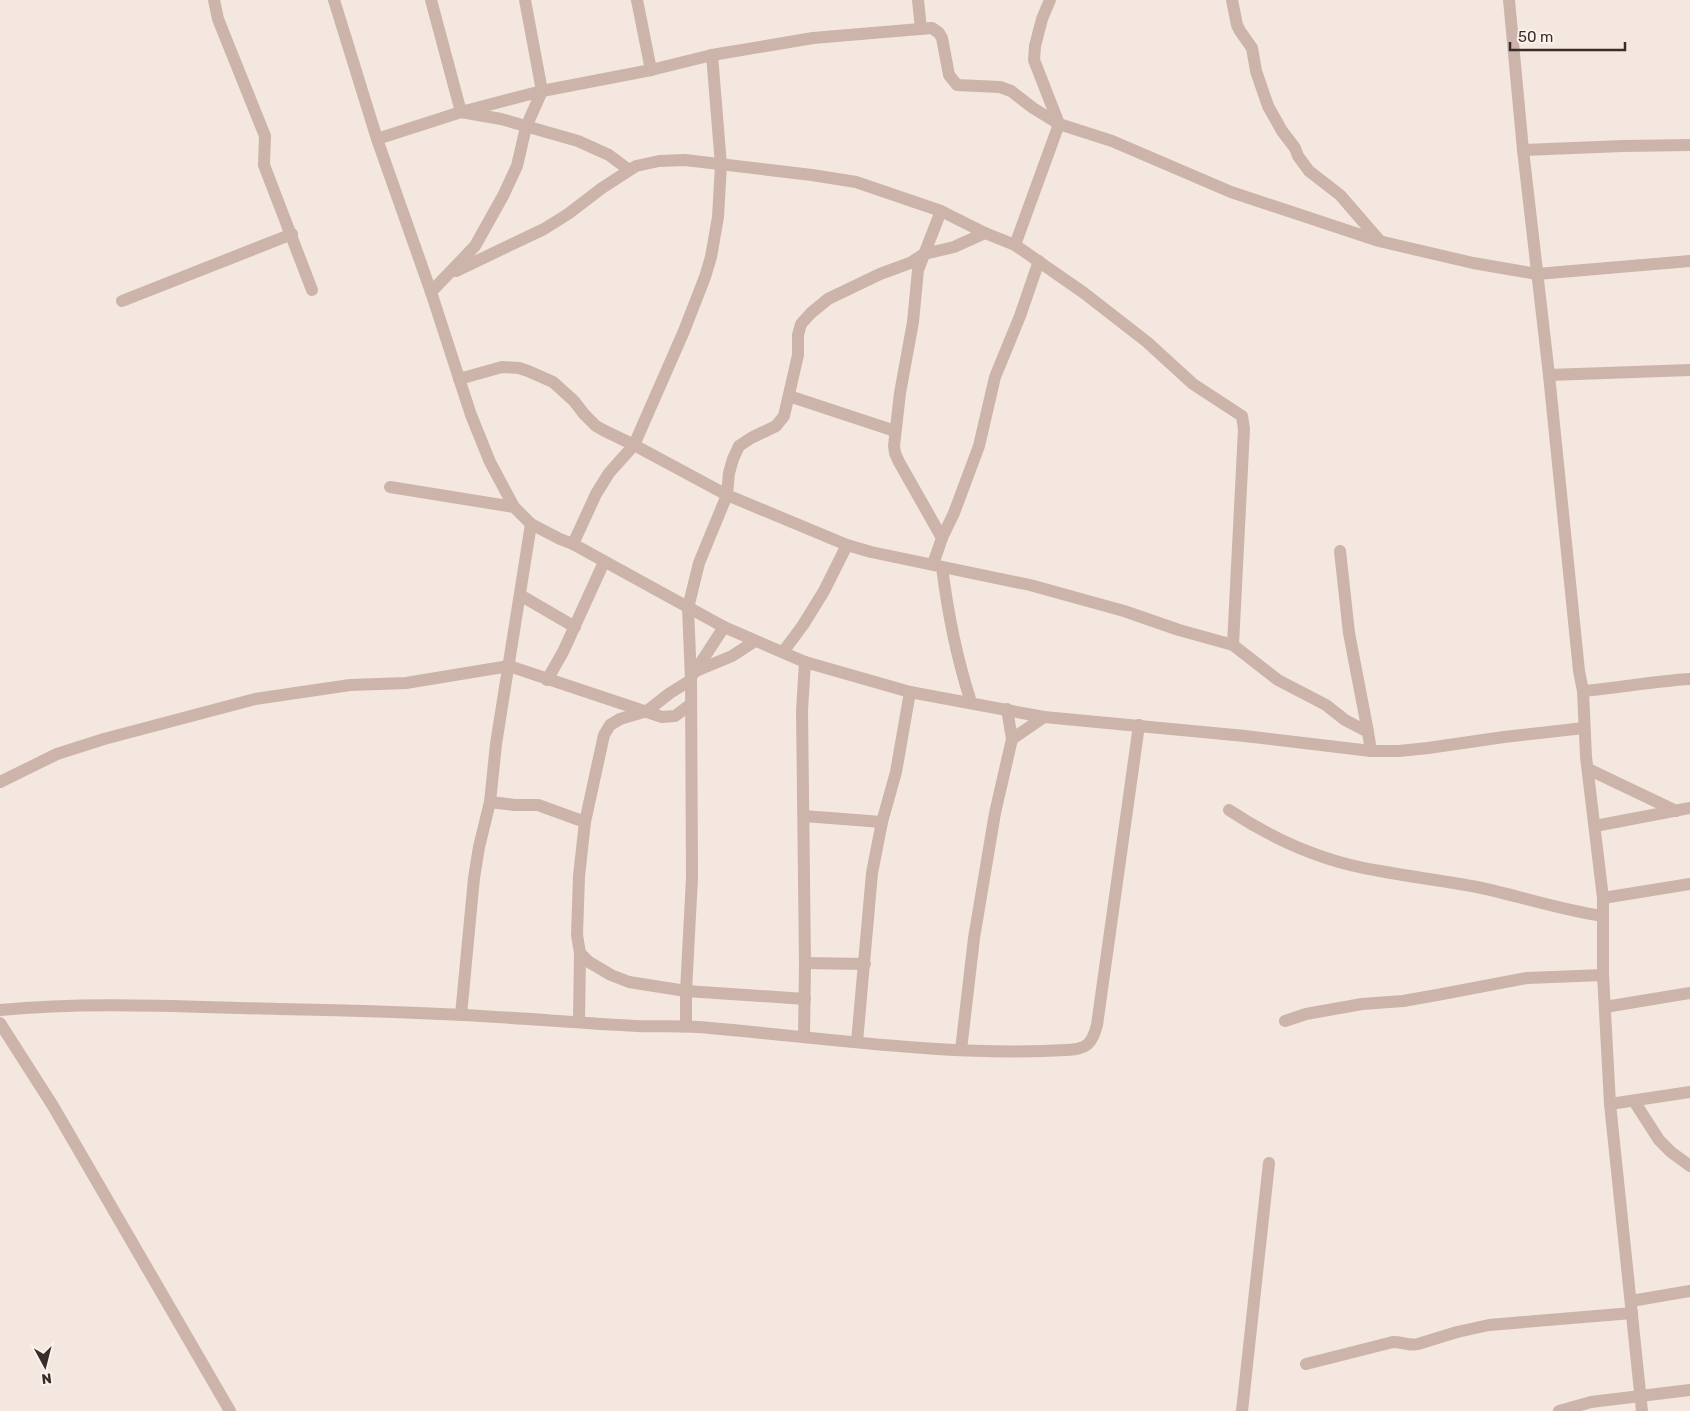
<svg xmlns="http://www.w3.org/2000/svg" width="1690" height="1411" font-family="Rubik,sans-serif">
	<style>
		.lines { fill: none; stroke-linecap: round; stroke-linejoin: round }
		.minor { stroke: #cdb4aa; stroke-width: 12 }
	</style>
	<rect width="100%" height="100%" fill="#f4e7df"/>
	<g class="lines">
		<!-- minor -->
		<g class="minor">
			<path d="M214,0L218,19L265,136L264,165L312,290"/>
			<path d="M334,0L377,139L431,292L471,415L490,462L514,507L531,524L560,539L573,544L724,627L805,662L910,692L1044,717L1245,736L1371,751H1399L1428,748L1504,737L1584,728"/>
			<path d="M431,0L461,112L501,119L578,141L609,155L629,170"/>
			<path d="M637,0L651,70"/>
			<path d="M918,0L921,29"/>
			<path d="M1232,0L1237,25L1240,31L1252,48L1256,71L1268,106L1282,131L1295,148L1298,156L1309,171L1340,195L1379,240"/>
			<path d="M1509,0L1523,150L1549,375L1579,671L1583,691L1586,757L1603,898V975L1610,1104L1642,1411"/>
			<path d="M377,139L461,112L542,91L525,0"/>
			<path d="M1523,150L1623,146L1690,145"/>
			<path d="M941,211L918,270L913,322L900,393L894,446L895,453L899,462L942,538"/>
			<path d="M1015,245L1059,124L1034,60L1035,46L1042,19L1050,0"/>
			<path d="M456,271L544,229L568,214L602,188L636,166L659,161L685,160L812,175L856,182L941,211L985,233L1015,245L1084,293L1147,342L1193,384L1242,416L1244,429L1233,645"/>
			<path d="M431,292L475,246L503,196L517,166L526,127L542,91L651,70L712,55L813,38L932,28L939,33L942,38L949,75L957,85L1000,87L1011,91L1033,108L1059,124L1112,141L1231,192L1379,241L1473,263L1537,274L1690,261"/>
			<path d="M122,301L292,234"/>
			<path d="M1549,375L1690,370"/>
			<path d="M459,379L502,367L519,368L528,371L553,382L574,401L584,414L596,426L605,431L634,445L727,495L847,545L871,552L1030,585L1124,611L1179,630L1233,645L1278,680L1326,705L1345,720L1368,732L1371,751"/>
			<path d="M789,396L895,431"/>
			<path d="M390,487L514,507"/>
			<path d="M573,544L596,494L609,473L634,445L684,331L705,277L711,257L718,217L721,165L712,55"/>
			<path d="M1340,551L1349,633L1368,732"/>
			<path d="M933,564L942,538L954,513L979,446L995,377L1020,316L1039,261"/>
			<path d="M942,567C948,615 956,656 971,702"/>
			<path d="M520,595L575,627"/>
			<path d="M783,652L803,625L824,591L847,545"/>
			<path d="M696,671L732,656L755,641"/>
			<path d="M694,673L724,627"/>
			<path d="M547,680L563,652L604,562"/>
			<path d="M1583,691C1619,688 1654,681 1690,679"/>
			<path d="M1012,739L1044,717"/>
			<path d="M1588,769L1676,811"/>
			<path d="M0,782L57,754L104,739L255,699L350,685L406,683L509,666L662,717L675,716L691,704"/>
			<path d="M490,802L515,805H538L585,822L604,735L610,725L620,719L647,711L670,693L691,680"/>
			<path d="M1229,810C1274,840 1327,863 1380,871C1412,877 1445,881 1477,887C1520,896 1560,910 1603,916"/>
			<path d="M804,816L882,822"/>
			<path d="M585,822L579,876L577,935L580,953L589,962L611,975L629,982L686,991L805,999"/>
			<path d="M1595,826L1690,808"/>
			<path d="M1603,898L1690,884"/>
			<path d="M805,963L865,964"/>
			<path d="M1605,1007L1690,993"/>
			<path d="M0,1010C93,1001 187,1007 279,1009C341,1010 403,1012 464,1015C522,1018 579,1023 637,1026C661,1027 685,1025 710,1028C827,1038 949,1057 1067,1050C1087,1049 1092,1044 1097,1025L1139,725"/>
			<path d="M461,1015L474,878L479,847L490,802L496,744L531,524"/>
			<path d="M1285,1021L1306,1014L1362,1004L1403,1001L1437,995L1527,978L1603,975"/>
			<path d="M579,1022L580,953"/>
			<path d="M0,1023L53,1106L230,1411"/>
			<path d="M686,1026V991L692,878L691,680L688,608L699,563L727,495L729,473L733,459L739,446L751,438L776,426L784,416L798,355V335L801,324L811,313L828,299L880,274L910,263L924,254L954,247L985,233"/>
			<path d="M804,1037L805,963L802,711L805,662"/>
			<path d="M857,1042L872,873L882,822L896,772L910,692"/>
			<path d="M961,1050L974,938L995,813L1012,739L1007,709"/>
			<path d="M1634,1101L1659,1140L1671,1152L1690,1166"/>
			<path d="M1610,1104L1690,1092"/>
			<path d="M1631,1301L1690,1291"/>
			<path d="M1306,1364L1393,1342C1402,1342 1410,1346 1418,1344L1457,1332L1489,1325L1632,1313"/>
			<path d="M1242,1411L1269,1163"/>
			<path d="M1559,1411L1591,1402L1690,1390"/>
		</g>
	</g>
	<!-- north arrow -->
	<g transform="translate(45 1366) rotate(173)" stroke="#fbf2ec" stroke-width="4" paint-order="stroke">
	<path d="M0-4L9 19L0 12L-9 19Z" fill="#3a2c2a"/>
	<text y="-8" font-size="14" font-weight="bold" text-anchor="middle" fill="#3a2c2a">N</text>
	</g>
	<!-- scale -->
	<path d="M1510 42v8h115v-8" fill="none" stroke="#3a2c2a" stroke-width="2.5"/>
	<text x="1518" y="42" font-size="15" fill="#3a2c2a" stroke="#fbf2ec" stroke-width="4" paint-order="stroke">50 m</text>
</svg>
